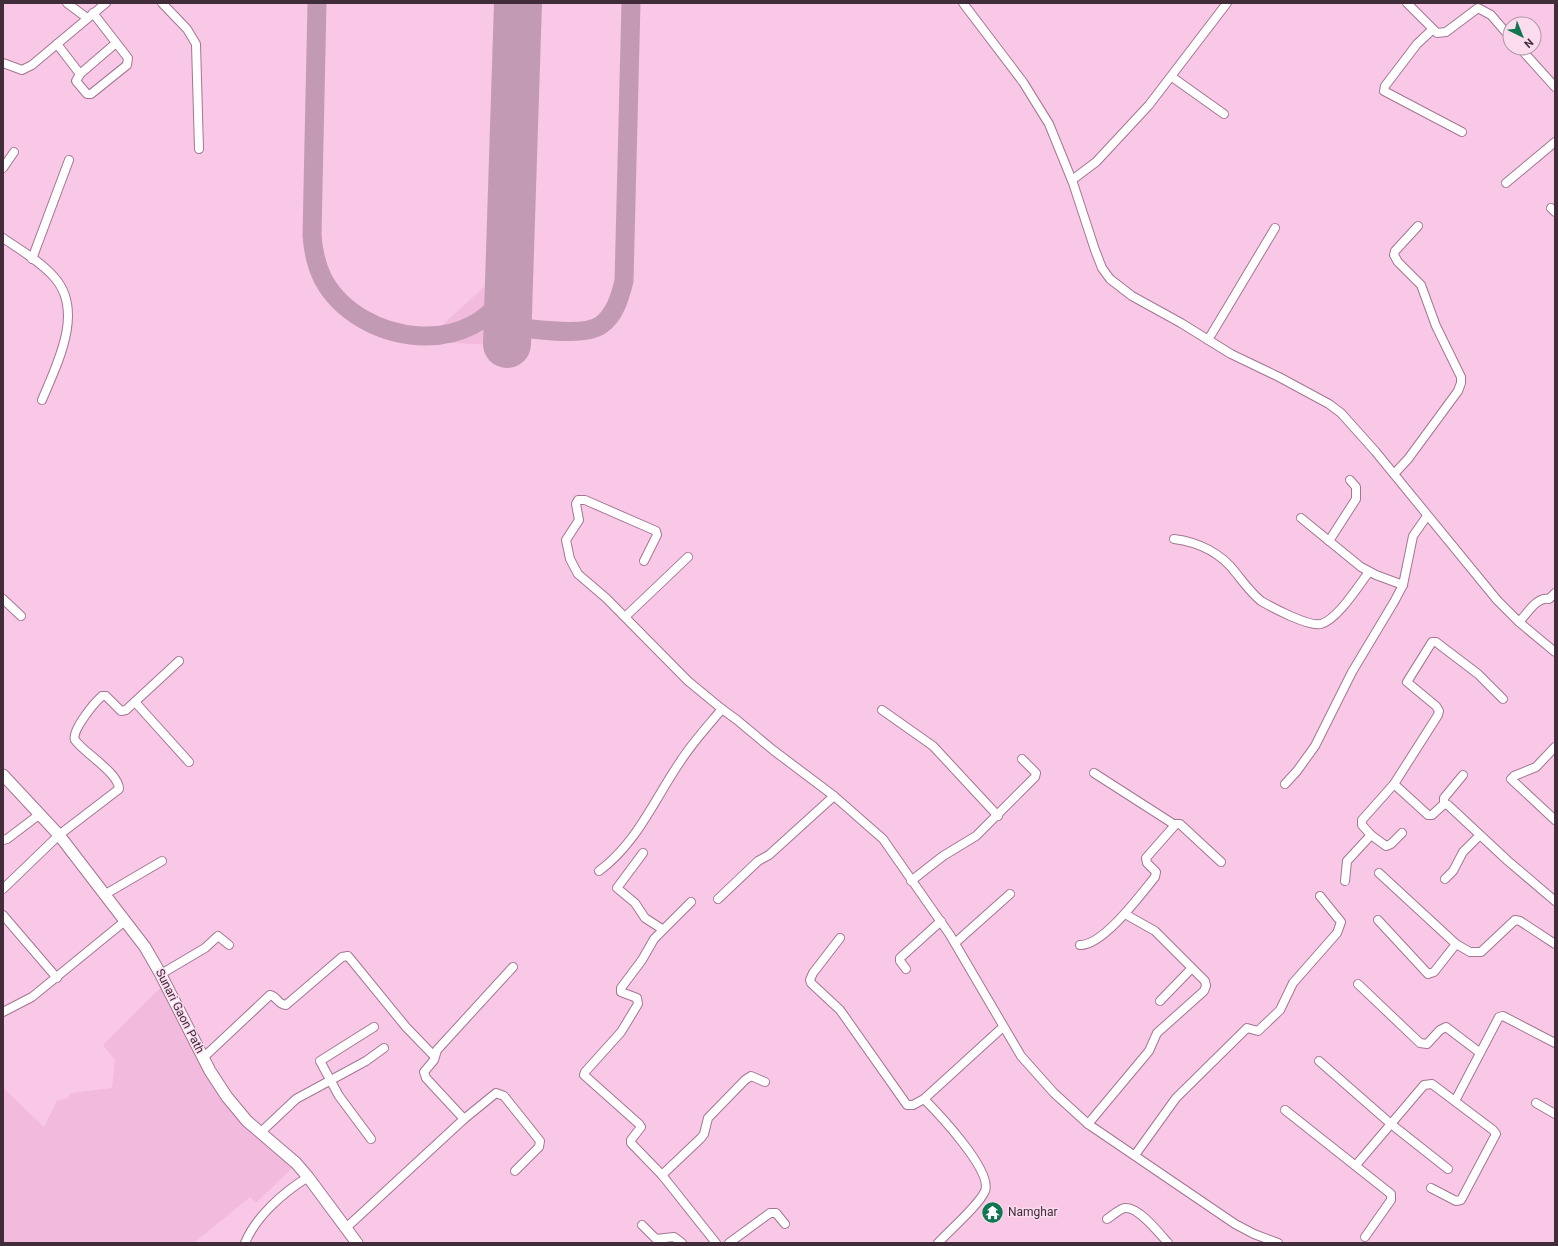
<svg xmlns="http://www.w3.org/2000/svg" width="1558" height="1246" font-family="Roboto,sans-serif">
	<style>
		.built { fill: #f2badd }
		.lines { fill: none; stroke-linecap: round; stroke-linejoin: round }
		.taxiway { stroke: #c39ab4; stroke-width: 19 }
		.runway { stroke: #c39ab4; stroke-width: 48 }
		.street-casing { stroke: #a37692; stroke-width: 10 }
		.secondary-casing { stroke: #a37692; stroke-width: 13 }
		.street { stroke: #fff; stroke-width: 8 }
		.secondary { stroke: #fff; stroke-width: 11 }
		.labels { text-anchor: middle; dominant-baseline: central; stroke-width: 3; stroke-linejoin: round; paint-order: stroke }
		.street-label { font-size: 12px; fill: #412d3a; stroke: #fbdcef }
		.poi-label { font-size: 12px; fill: #412d3a; stroke: #fbdcef; text-anchor: start }
	</style>
	<rect width="100%" height="100%" fill="#fac8e7"/>
	<!-- built -->
	<g class="built">
		<path d="M494,278L491,345L436,342L439,328Z"/>
		<path d="M165,983L243,1120L295,1165L256,1203L250,1197L194,1243H3V1088L44,1127L57,1101L68,1098L71,1093L112,1088L115,1060L103,1045Z"/>
	</g>
	<g class="lines">
		<!-- taxiway -->
		<g class="taxiway">
			<path d="M317,3L312,235C313,250 316,265 323,279C359,346 478,362 510,283"/>
			<path d="M509,327C532,328 582,338 601,325C615,315 620,297 624,281L631,3"/>
		</g>
		<!-- runway -->
		<path class="runway" d="M507,344L518,3"/>
		<defs>
			<g id="street">
				<path d="M67,3L87,18"/>
				<path d="M162,3L187,29L196,44L199,149"/>
				<path d="M963,3L1023,82L1049,124L1073,183L1095,250L1102,268L1110,279L1132,296L1181,323L1231,354L1279,377L1329,404L1341,413L1375,451L1497,600L1519,622L1555,652"/>
				<path d="M1407,3L1437,33L1446,32L1478,8L1491,15L1510,37"/>
				<path d="M1432,30L1417,44L1385,86L1384,91L1462,132"/>
				<path d="M57,44L80,74L76,81L87,94H91L127,65L128,58L93,13"/>
				<path d="M1520,48L1555,87"/>
				<path d="M3,63L22,70L32,65L106,3"/>
				<path d="M80,74L116,43"/>
				<path d="M1172,77L1224,114"/>
				<path d="M3,168L14,152"/>
				<path d="M1072,180L1096,162L1149,105L1227,3"/>
				<path d="M1506,183L1555,142"/>
				<path d="M1551,208L1555,212"/>
				<path d="M3,238C20,250 40,261 54,277C85,311 57,364 42,400"/>
				<path d="M32,259L69,160"/>
				<path d="M1208,340L1275,228"/>
				<path d="M1394,474L1408,459L1458,391L1461,383V377L1436,326L1421,285L1398,262L1394,255L1395,251L1418,226"/>
				<path d="M1301,518L1361,567L1376,575L1403,585"/>
				<path d="M1174,539C1198,542 1221,553 1236,573C1244,583 1251,593 1261,601C1273,608 1309,627 1321,624C1338,619 1358,586 1369,572"/>
				<path d="M1329,541L1356,499V487L1350,480"/>
				<path d="M644,561L657,535L656,531L585,500H578L576,504L579,520L566,540L570,559L578,574L606,598L688,681L722,709L737,720L773,750L834,796L883,839L950,935L1021,1056L1054,1093L1088,1124L1235,1224L1254,1234L1278,1243"/>
				<path d="M3,599L21,616"/>
				<path d="M625,617L688,557"/>
				<path d="M1519,622C1527,614 1537,596 1549,599L1555,593"/>
				<path d="M1503,699L1478,674L1436,642H1432L1407,682L1436,706L1439,711L1438,715L1394,784L1428,815H1432L1444,804L1448,805L1508,861L1555,901"/>
				<path d="M135,702L189,762"/>
				<path d="M882,710L933,746L998,816"/>
				<path d="M1555,747L1536,767L1514,776L1511,779L1555,820"/>
				<path d="M1094,773L1175,825"/>
				<path d="M1285,784L1297,771L1315,746L1352,672L1394,602L1403,585L1413,536L1427,516"/>
				<path d="M1444,804V798L1463,775"/>
				<path d="M1371,835L1386,846L1391,844L1402,833"/>
				<path d="M3,840L7,839L40,814"/>
				<path d="M643,853L617,888L635,903L645,918L662,929"/>
				<path d="M599,871C637,843 654,800 680,762C692,743 707,727 722,709"/>
				<path d="M1379,873L1456,944"/>
				<path d="M1445,879L1453,871L1463,852L1480,835"/>
				<path d="M911,881L943,856L976,836L1035,777L1036,773L1022,759"/>
				<path d="M1345,881L1347,861L1371,835L1362,825V820L1394,784"/>
				<path d="M3,889L59,835L119,789C119,773 84,753 75,740C71,731 94,703 102,696H106L121,711L126,710L179,661"/>
				<path d="M104,895L162,861"/>
				<path d="M718,899L758,861L769,855L834,796"/>
				<path d="M691,902L654,939L642,960L621,988V992L637,998L638,1004L621,1032L585,1072L584,1075L639,1124L641,1127L631,1140V1143L662,1175L716,1243"/>
				<path d="M3,915L57,978"/>
				<path d="M1378,920L1428,974L1434,972L1456,944L1470,952H1481L1515,920L1520,921L1555,944"/>
				<path d="M840,938L813,973L810,980L811,983L840,1010L907,1105H913L924,1099L1003,1027"/>
				<path d="M955,943L1010,894"/>
				<path d="M1080,945C1103,946 1141,894 1155,877L1156,872L1147,863L1146,858L1176,824H1180L1221,862"/>
				<path d="M906,969L900,961V958L941,921"/>
				<path d="M161,974L205,948L218,936L229,945"/>
				<path d="M1358,984L1420,1043L1427,1044L1440,1030L1446,1027L1479,1052"/>
				<path d="M1160,1001L1192,968"/>
				<path d="M3,1012L32,997L125,921"/>
				<path d="M204,1057L270,995C277,996 278,1005 286,1005L342,957L348,956L406,1027L434,1056"/>
				<path d="M1319,1061L1391,1124L1448,1169"/>
				<path d="M924,1099C938,1113 993,1171 985,1191C979,1205 950,1230 938,1243"/>
				<path d="M1455,1101L1499,1017L1503,1016L1555,1043"/>
				<path d="M1536,1103L1555,1114"/>
				<path d="M1285,1110L1391,1194V1200L1365,1237"/>
				<path d="M464,1119L426,1078L424,1072L434,1060L437,1050L513,967"/>
				<path d="M1088,1124L1149,1051L1157,1033L1204,991L1206,986L1205,981L1155,931L1125,914"/>
				<path d="M260,1133L296,1099L366,1061L384,1048"/>
				<path d="M371,1139L339,1096L320,1061L374,1027"/>
				<path d="M1135,1155L1176,1098L1247,1028L1258,1031L1280,1010L1293,983L1337,933L1341,922L1320,896"/>
				<path d="M1356,1165L1424,1085L1432,1084L1493,1130L1496,1134L1461,1200L1456,1201L1431,1188"/>
				<path d="M662,1175L701,1138L704,1134L708,1118L745,1080L751,1076L765,1082"/>
				<path d="M1107,1219C1112,1216 1119,1209 1125,1208C1138,1206 1160,1234 1168,1243"/>
				<path d="M642,1225L656,1239L674,1237L682,1243"/>
				<path d="M347,1227L464,1119L496,1093L504,1096L540,1141L539,1147L515,1171"/>
				<path d="M245,1243C256,1216 284,1192 308,1177"/>
				<path d="M729,1243L770,1213H776L785,1224"/>
			</g>
			<path id="secondary" d="M3,775L59,835L145,947L160,973L210,1071L227,1097L247,1121L296,1163L308,1177L357,1243"/>
		</defs>
		<!-- street casing -->
		<use href="#street" class="street-casing"/>
		<!-- secondary casing -->
		<use href="#secondary" class="secondary-casing"/>
		<!-- street -->
		<use href="#street" class="street"/>
		<!-- secondary -->
		<use href="#secondary" class="secondary"/>
	</g>
	<!-- icons -->
	<defs>
		<symbol id="temple-disc" viewBox="-11 -11 22 22"><circle r="9.5" fill="#0e774f" stroke="#fbdcef"/><path d="M0-6L5-2H3V0L6.5 2.5H4V6H1.5V3h-3V6H-4V2.5H-6.5L-3 0V-2H-5Z" fill="#fff"/></symbol>
	</defs>
	<g fill-rule="evenodd">
		<use href="#temple-disc" x="980" y="1200" width="25" height="25"/>
	</g>
	<g class="labels">
		<!-- street labels -->
		<g class="street-label">
			<text transform="translate(180 1011) rotate(63)">Sunari Gaon Path</text>
		</g>
		<!-- poi labels -->
		<g class="poi-label">
			<text x="1008" y="1212">Namghar</text>
		</g>
	</g>
	<!-- border -->
	<rect width="1558" height="1246" fill="none" stroke="#412d3a" stroke-width="8"/>
	<!-- north arrow -->
	<g transform="translate(1522 36) rotate(137)"><circle r="19" fill="#fbdcef" stroke="#b196a7"/>
	<path d="M0-3L7 15L0 10L-7 15Z" fill="#0e774f"/>
	<text y="-6" font-size="11" font-weight="bold" text-anchor="middle" fill="#412d3a">N</text>
	</g>
</svg>
